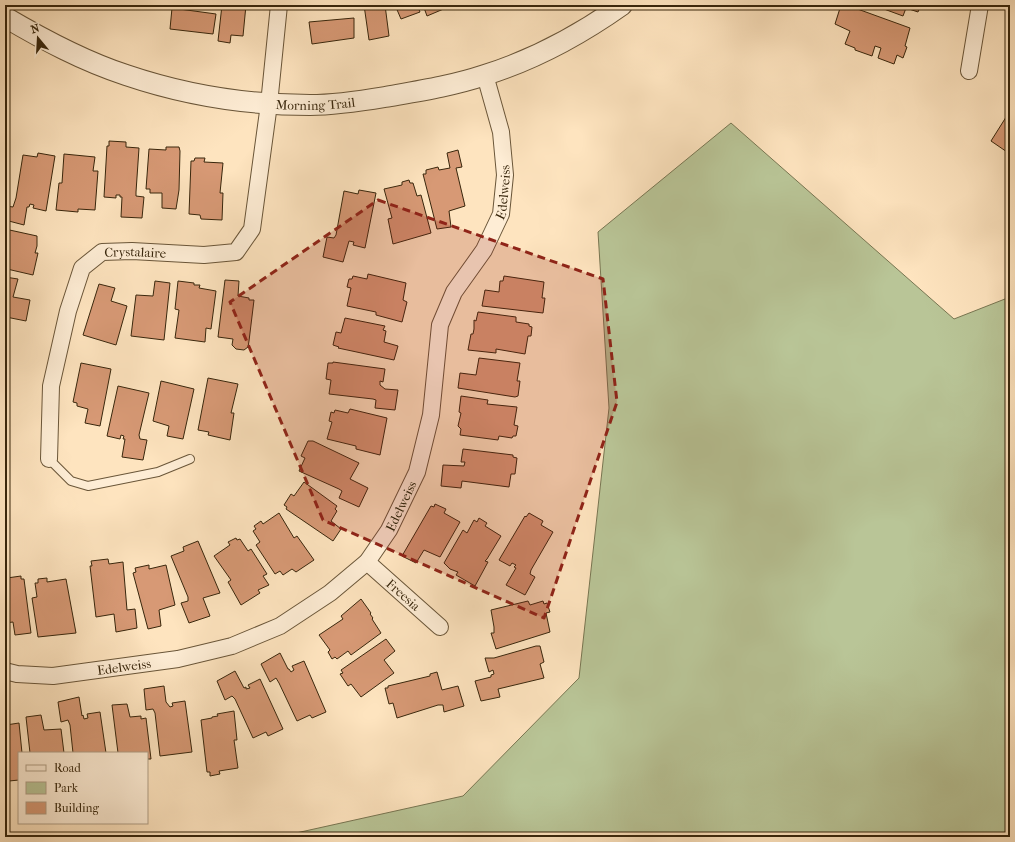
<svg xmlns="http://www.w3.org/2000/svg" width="1015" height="842" font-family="'IM FELL French Canon',serif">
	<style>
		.green { fill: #b9c597; stroke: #787652 }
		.building { fill: #d79975; stroke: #38260c }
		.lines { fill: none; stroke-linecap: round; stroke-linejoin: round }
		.service-casing { stroke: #6a5639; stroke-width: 10 }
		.minor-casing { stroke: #6a5639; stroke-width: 18 }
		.tertiary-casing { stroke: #6a5639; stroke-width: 22 }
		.service { stroke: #feedd5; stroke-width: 8 }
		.minor { stroke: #feedd5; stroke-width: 16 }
		.tertiary { stroke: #feedd5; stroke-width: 20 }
		.marked { fill: #8f2418; fill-opacity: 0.2; stroke: #8f2418; stroke-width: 3; stroke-dasharray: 8 5; stroke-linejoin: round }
		.labels { text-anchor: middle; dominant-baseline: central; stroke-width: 3; stroke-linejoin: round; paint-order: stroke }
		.street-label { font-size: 13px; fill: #38260c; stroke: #feedd5 }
	</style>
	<rect width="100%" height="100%" fill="#fee4bf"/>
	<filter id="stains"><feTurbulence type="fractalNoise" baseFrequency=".005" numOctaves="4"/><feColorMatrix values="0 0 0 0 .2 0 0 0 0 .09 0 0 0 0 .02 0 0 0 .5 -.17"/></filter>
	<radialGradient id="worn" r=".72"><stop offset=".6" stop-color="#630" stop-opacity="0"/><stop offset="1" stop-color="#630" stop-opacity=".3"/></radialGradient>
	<!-- green -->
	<path class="green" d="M731,123L954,319L1010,297V837H278L463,796L579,678L609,408L598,232Z"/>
	<!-- building -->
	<g class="building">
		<path d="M222,5H246L243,36L231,35L230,43L218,41Z"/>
		<path d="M364,5H385L389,36L369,40Z"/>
		<path d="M395,5H417L420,12L401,19Z"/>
		<path d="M423,5H453L427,16Z"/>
		<path d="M841,5L852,7L910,28L905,46L907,47L903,58L897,55L894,64L878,58L881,48L875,46L872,56L855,50V48L845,44L850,31L835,24Z"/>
		<path d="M873,5H921L918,12L906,8L903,16Z"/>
		<path d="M172,8L216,14L213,34L170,29Z"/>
		<path d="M354,18V38L312,44L309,22Z"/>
		<path d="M1008,114L1010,116V154L991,141Z"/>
		<path d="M109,141L126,142V147L139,148L136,192V196L144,197L142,218L121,217L122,197H120V195H116V198L104,197L107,146H109Z"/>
		<path d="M166,147H179L180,151L179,190L176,209L162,208V193H150V189H146L149,149L166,150Z"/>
		<path d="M458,150L462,167L456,168L465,206L449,211L451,227L437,229L423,174H426V170L438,167L439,170L450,168L447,153Z"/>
		<path d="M38,153L55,156L46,211L33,208L34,205L30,204L29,207H27L24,225L5,220L6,206L13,207L16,198L23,155L37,157Z"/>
		<path d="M64,154L95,157L93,171H98L95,210L78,209V212L56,210L59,183H62Z"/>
		<path d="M195,158H205L204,162L223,163L220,193H223L222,220L201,219L200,215L189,214L191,161H194Z"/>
		<path d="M409,180L410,183H413L417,196L421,195L431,233L393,244L388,219L392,218L384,189L402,185V182Z"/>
		<path d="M359,190L376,193L365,248L353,245L354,242L349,241L343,262L323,257L327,237L334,238L336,235L344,191L358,194Z"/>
		<path d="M5,229L37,236V246L35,253H38L33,275L7,269L8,265L5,264Z"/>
		<path d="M368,274L406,283L403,300L407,302L402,322L376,315V312L347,306L351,288L347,287L349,279H352L353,276L367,279Z"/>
		<path d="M504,276L544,282L542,298H545L543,313L482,306L485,290L499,292L500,281H503Z"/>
		<path d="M5,277L18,279L13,297L30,300L26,321L6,317L7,310H5Z"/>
		<path d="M225,280L239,281L238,296L249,298V300H254L249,341L248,347L244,350L236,349L232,345L233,339L218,337Z"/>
		<path d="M155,281L170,283L164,340L131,336L136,295L153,296Z"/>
		<path d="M178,281L194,283V285H200L199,288L216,291L211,329L206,328L205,342L175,338L179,310L175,309Z"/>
		<path d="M99,284L115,288L111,301L127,306L116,345L83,335Z"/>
		<path d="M478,312L516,317V322L529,324V326L532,327L531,336H528L525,354L496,349V353L468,350L471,334H473L474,329V320L476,321Z"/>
		<path d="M345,318L385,326L383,330L386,331L384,342L398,346L394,360L338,348L339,347L333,345L336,332L341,333Z"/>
		<path d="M479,358L520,363L517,381H520L518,396L515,397L458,388L460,373L476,375Z"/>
		<path d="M333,362L385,369L383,382L380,381V385L385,389L398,390L395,410L375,408L376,400L373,399L329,394L331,380L326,379L328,363H333Z"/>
		<path d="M81,363L111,369L100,426L85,423L88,409L77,406V403L73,402Z"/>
		<path d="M208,378L238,384L231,413H234L230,440L208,435L209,432L198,430Z"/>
		<path d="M161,381L194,389L183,439L167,436L169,426L153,421Z"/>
		<path d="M118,386L149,393L139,435L140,439L147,440L143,460L122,457L125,439H123L124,436L121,435L120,439L107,436Z"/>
		<path d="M461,396L488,400L487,404L517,407L514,425L518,426L516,436H513L512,438L499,436L498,440L460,435L461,429L458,426L461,413L459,412Z"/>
		<path d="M350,409L387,418L380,455L356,449V446L327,439L332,422L329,421L331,412L334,413L335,410L348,413Z"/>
		<path d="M308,441H313L359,463L350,479L368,488L359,507L339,498L342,491L339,489L299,471L305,458L301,456Z"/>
		<path d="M463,449L513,455V457L517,458L515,474H511L509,487L462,481L461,488L441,486L443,465L464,466L465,462H461Z"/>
		<path d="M304,482L337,506L335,509L337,511L331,521L341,529L333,541L286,509L287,507L284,505L291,494L294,496Z"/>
		<path d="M435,504L446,509L444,513L460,522L440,557L424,550L416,563L402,556L431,506L434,507Z"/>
		<path d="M279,513L294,538L297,536L314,560L296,572L292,569L283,575L280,571L275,574L256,545L260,542L253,531L256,529L254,526L261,521L263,524Z"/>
		<path d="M529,513L543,521L541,525L553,532L531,570L530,574L535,577L525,595L506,585L516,568L514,567L516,565L512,563L510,566L499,560L525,516L526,517Z"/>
		<path d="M479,518L487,523L485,526L501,536L487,559L485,561L488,562L475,586L456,575L458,572L450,569L444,563L463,530L467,533L474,520L477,522Z"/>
		<path d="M236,538L237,540L240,539L248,551L251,549L267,574L263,576L269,585L258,590L260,593L241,605L228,582L231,580L214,556L230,545L228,542Z"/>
		<path d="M198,541L220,593L203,598L210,616L189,623L181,603L188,601V597L171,556L184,551L183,547Z"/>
		<path d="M108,559L109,564L123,562L127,610L135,609L137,628L116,632L114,614L96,617L90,566H92L91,561Z"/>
		<path d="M149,565V569L166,565L175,605L159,610L161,626L148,629L133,573L136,572L135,568Z"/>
		<path d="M21,576V579H24L31,633L15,635L13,622L5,623V582L7,581V578Z"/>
		<path d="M47,578V582L66,579L76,633L38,637L32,598L37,597L35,583H38V579Z"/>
		<path d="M361,599L371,613L370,614L373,618L372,619L381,633L351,655L348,651L337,659L335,657L332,659L328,652L330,650L319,635L343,619L341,616Z"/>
		<path d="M528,601L530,605L543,601L544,604L547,603L550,612L546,613L550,632L496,649L491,633H494V627L491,610Z"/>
		<path d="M386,639L395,651L384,660L394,673L361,697L351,684L348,686L340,674L343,673L341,670Z"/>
		<path d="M536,646H540L544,662L540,664L544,678L498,689L500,697L481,701L475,681L491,677V675L494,674L493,670L489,672L485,658H494Z"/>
		<path d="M280,653L288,669H289L291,672L294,670L292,666L304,661L326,712L312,718L310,715L297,721L279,683L276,678L270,682L261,664Z"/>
		<path d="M235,671L244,688L246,687V689L250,688L248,685L260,679L283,729L268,736L266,732L253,738L235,699L232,696L225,700L217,681Z"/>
		<path d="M437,672L442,690L458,686L464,706L444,712L443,705H438L397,718L393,703L389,704L385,688H388V686L430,676V674Z"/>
		<path d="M164,686L166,702L170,707L173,706L172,703L185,701L192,752L160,756L155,713L153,709L146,710L144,689Z"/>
		<path d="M79,697L82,716L83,715L84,719L88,718L87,714L100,712L106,753H73L70,725L68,720L61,722L58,702Z"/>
		<path d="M127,704L130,717L141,716V719L146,718L151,759H147V753H118L112,705Z"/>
		<path d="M234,711L237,740H234L238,768L219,771L220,774L210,776V772H207L201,720L212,718V717L218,716L217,714Z"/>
		<path d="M41,715L44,730L61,729L64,753H30L26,717Z"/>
		<path d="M19,723L22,753H19V780L9,781L8,777H5V729L6,725Z"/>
	</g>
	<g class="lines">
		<defs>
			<path id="service" d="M49,459L71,481L88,486L158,472L190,459"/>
			<g id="minor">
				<path d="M969,71L980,5"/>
				<path id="s1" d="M49,459L51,386L68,311L82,268L102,252L132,251L204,255L236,252L252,229L269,104L279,5"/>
				<path id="s2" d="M367,562L440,627"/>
				<path id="s3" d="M5,671L17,674L53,676L178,659L232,646L280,626L330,593L367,562L389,530L417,472L431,415L440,325L454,292L484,250L501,214L505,175L501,132L485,75"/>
			</g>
			<g id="tertiary">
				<path id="s4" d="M5,17C44,40 83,61 126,75C185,95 248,105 310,105C335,105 361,101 385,97C419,91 452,86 485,75C533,60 581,34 622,5"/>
			</g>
		</defs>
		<!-- service casing -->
		<use href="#service" class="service-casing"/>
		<!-- minor casing -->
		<use href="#minor" class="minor-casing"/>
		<!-- tertiary casing -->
		<use href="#tertiary" class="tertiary-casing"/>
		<!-- service -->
		<use href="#service" class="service"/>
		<!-- minor -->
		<use href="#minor" class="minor"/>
		<!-- tertiary -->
		<use href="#tertiary" class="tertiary"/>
	</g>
	<!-- marked area -->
	<path class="marked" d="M378,200L603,279L617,402L544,618L323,520L230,302Z"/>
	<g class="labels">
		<!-- street labels -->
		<g class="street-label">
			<text stroke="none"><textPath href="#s4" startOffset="327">Morning Trail</textPath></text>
			<text stroke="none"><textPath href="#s3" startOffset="792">Edelweiss</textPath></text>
			<text stroke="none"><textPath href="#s1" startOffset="254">Crystalaire</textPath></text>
			<text stroke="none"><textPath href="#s3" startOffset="456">Edelweiss</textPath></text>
			<text stroke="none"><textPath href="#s2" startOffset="49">Freesia</textPath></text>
			<text stroke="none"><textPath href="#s3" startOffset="120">Edelweiss</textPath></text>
		</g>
	</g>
	<!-- margin -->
	<rect width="1015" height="842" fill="none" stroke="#fee4bf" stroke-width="20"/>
	<rect x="6" y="6" width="1003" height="830" fill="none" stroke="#38260c" stroke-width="2"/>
	<rect x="10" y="10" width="995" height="822" fill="none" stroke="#38260c"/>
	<!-- legend -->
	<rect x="18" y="752" width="130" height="72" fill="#feedd5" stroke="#af9d85"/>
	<rect x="26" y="765" width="20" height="6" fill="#feedd5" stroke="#af9d85"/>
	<text x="54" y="772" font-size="12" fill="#38260c">Road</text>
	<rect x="26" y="782" width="20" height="12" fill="#b9c597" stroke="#af9d85"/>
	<text x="54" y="792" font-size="12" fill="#38260c">Park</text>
	<rect x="26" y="802" width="20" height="12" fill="#d79975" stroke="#af9d85"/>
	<text x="54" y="812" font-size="12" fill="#38260c">Building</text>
	<!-- north arrow -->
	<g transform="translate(38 38) rotate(342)" stroke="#feedd5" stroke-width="3" paint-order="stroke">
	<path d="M0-3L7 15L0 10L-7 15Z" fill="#38260c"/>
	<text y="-6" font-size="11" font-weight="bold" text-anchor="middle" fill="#38260c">N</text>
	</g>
	<rect width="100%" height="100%" filter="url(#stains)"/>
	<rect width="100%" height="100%" fill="url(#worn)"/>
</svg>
